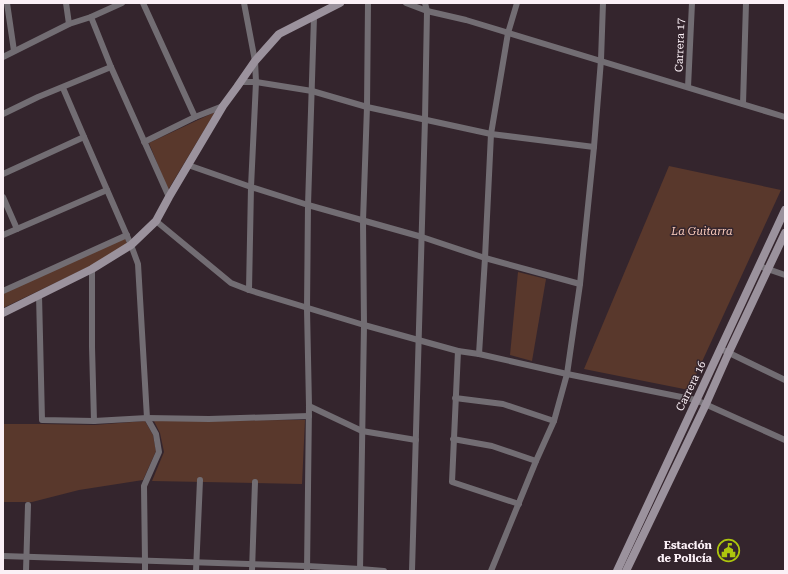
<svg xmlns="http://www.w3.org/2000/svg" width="788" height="574" font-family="'Roboto Serif',serif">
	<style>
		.green { fill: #59382c }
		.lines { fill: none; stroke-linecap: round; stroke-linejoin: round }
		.street { stroke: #726d73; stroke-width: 6 }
		.secondary { stroke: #9b929d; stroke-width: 8 }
		.labels { text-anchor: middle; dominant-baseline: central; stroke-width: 3; stroke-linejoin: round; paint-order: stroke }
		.street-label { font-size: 11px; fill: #fbf0f6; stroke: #34252d }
		.park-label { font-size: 11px; font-style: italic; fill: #fcccbc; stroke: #34252d }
		.poi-label { font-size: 11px; font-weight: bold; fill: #fbf0f6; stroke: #34252d; text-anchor: end }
	</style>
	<rect width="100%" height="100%" fill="#34252d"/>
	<!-- green -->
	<g class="green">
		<path d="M215,112L168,190L149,143Z"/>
		<path d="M669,166L781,190L689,390L584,369Z"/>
		<path d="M125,238L127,244L90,266L3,308V293Z"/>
		<path d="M518,272L546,279L532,361L510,355Z"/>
		<path d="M305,420L302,484L152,481L164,452L160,433L154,421Z"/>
		<path d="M145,421L153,435L156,451L143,480L79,490L32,502H3V424H42L94,425Z"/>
	</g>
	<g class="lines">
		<!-- street -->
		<g class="street">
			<path d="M7,3L14,51"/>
			<path d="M66,3L69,24"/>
			<path d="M143,3L195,117"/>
			<path d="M244,3L255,61L256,82L251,187L249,290"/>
			<path d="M406,3L427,11L466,20L785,117"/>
			<path d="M91,17L111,67L169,197"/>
			<path d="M3,57L69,24L91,17L122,3"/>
			<path d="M241,82H256L312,91L367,107L491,134L594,147"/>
			<path d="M688,87L692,3"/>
			<path d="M63,88L84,137L131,245L138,264L147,418L156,434L159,452L144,486L145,561V571"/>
			<path d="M743,104L746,3"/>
			<path d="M3,114L38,97L111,67"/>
			<path d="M144,142L195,117L223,106"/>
			<path d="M188,165L251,187L308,205L422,237L485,258L580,284"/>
			<path d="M3,174L84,137"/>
			<path d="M3,197L17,229"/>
			<path d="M156,221L231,283L249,290L364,325L458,351L479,354L567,374L696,400L785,440"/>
			<path d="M3,235L107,190"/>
			<path d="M759,266L785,275"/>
			<path d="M92,269V347L94,421"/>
			<path d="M3,291L127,235"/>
			<path d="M39,295L42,420L94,421L147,418L209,419L309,416"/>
			<path d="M721,349L785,380"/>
			<path d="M458,351L452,482L519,504"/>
			<path d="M479,354L485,258L491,134L508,33L517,3"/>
			<path d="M455,398L503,404L554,421"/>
			<path d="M309,406L362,431L416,440"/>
			<path d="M453,439L492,446L536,461"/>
			<path d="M3,556L307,566L360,569L384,571"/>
			<path d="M26,571L28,505"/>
			<path d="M196,571L200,480"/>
			<path d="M252,571L255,482"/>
			<path d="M307,571L309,406L307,309L308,205L314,17"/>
			<path d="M360,571L364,325L363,221L367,107L368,3"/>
			<path d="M412,571L425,119L427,11L425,3"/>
			<path d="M491,571L536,461L554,421L567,374L580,284L594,147L601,60L603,3"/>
		</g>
		<!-- secondary -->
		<g class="secondary">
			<path d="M3,313L92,269L131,245L156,221L169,197L223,106L237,87L255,61L279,34L340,3"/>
			<path d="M617,571L785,210"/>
			<path d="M626,571L706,404L729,352L785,233"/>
		</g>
	</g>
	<!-- icons -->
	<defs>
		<symbol id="civic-ring" viewBox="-11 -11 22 22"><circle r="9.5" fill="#34252d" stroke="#adc60d" stroke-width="1.5"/><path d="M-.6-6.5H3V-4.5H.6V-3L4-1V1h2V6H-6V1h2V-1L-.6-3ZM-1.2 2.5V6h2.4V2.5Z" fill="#adc60d"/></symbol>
	</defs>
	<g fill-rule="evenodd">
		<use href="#civic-ring" x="716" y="538" width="25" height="25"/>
	</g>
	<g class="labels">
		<!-- street labels -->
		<g class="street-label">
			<text transform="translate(680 45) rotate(-88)">Carrera 17</text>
			<text transform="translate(691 386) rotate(-64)">Carrera 16</text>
		</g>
		<!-- park labels -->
		<g class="park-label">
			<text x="702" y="231">La Guitarra</text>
		</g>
		<!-- poi labels -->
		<g class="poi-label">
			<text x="712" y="545">Estación<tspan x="712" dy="13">de Policía</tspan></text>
		</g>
	</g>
	<!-- border -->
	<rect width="788" height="574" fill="none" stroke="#fbf0f6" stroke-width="8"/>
</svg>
